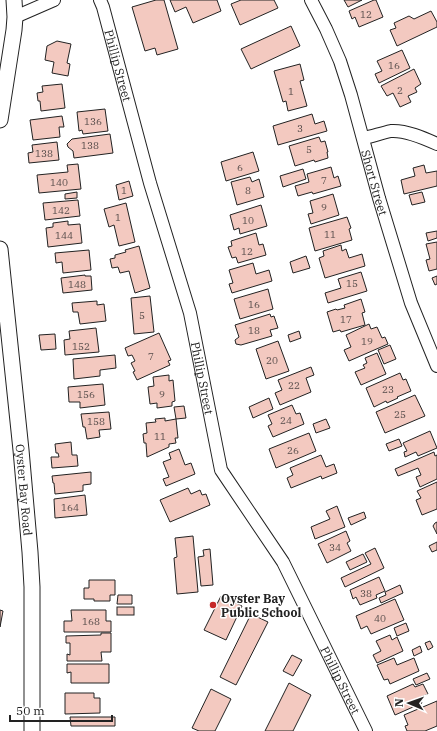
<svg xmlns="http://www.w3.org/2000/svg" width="437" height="731" font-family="'IBM Plex Serif',serif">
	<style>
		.building { fill: #f3c9c0; stroke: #222 }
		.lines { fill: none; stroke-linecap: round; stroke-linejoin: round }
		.minor-casing { stroke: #222; stroke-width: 14 }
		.tertiary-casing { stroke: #222; stroke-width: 17 }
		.minor { stroke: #fff; stroke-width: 12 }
		.tertiary { stroke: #fff; stroke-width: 15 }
		.poi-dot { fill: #c62828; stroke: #fff; stroke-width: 1.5 }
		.labels { text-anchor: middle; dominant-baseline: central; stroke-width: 3; stroke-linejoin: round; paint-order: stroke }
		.number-label { font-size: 10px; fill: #564c4a }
		.street-label { font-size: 12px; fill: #222; stroke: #fff }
		.poi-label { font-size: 12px; font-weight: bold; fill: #222; stroke: #fff; text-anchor: start }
	</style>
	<rect width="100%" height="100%" fill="#fff"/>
	<!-- building -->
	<g class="building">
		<path d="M156,0H164L178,49L157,55L155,48L145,51L132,7Z"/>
		<path d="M170,0H217L221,11L193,23L186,7L175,12Z"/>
		<path d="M241,0H274L278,8L240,25L231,4Z"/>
		<path d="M344,0H362L348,7Z"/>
		<path d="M374,0H376L383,17L359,27L355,17L352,19L349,11Z"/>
		<path d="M431,11L437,22V27L397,46L390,30L396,28L394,23L409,16L414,19Z"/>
		<path d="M291,26L300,46L251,69L241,49Z"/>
		<path d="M57,41L71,44L67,63L70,64L68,76L52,73L54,62L45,60L47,46Z"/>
		<path d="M402,50L410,68L379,83L375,74L382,71L377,61Z"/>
		<path d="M300,64L304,80L300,81L307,106L288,111L286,101L283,102L274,71Z"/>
		<path d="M414,69L421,84L415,88L417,92L408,96L411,102L400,107L393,93L387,96L381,86Z"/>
		<path d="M62,84L65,108L41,111L40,101H38L37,93L43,92L42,86Z"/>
		<path d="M105,109L108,131L83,134L82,130L79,131L77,112Z"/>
		<path d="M312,114L315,124L324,121L327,131L278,145L273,126Z"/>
		<path d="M62,116L64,127H59L60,137L33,140L30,120Z"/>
		<path d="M110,134L113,153L74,158L73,151L68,147L67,144L72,139Z"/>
		<path d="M319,137L321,142L325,141L328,152H327L328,158L315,162L314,160L295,166L289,146Z"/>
		<path d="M57,142L59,160L29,163L28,153L33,152L32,145Z"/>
		<path d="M253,152L259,171L226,181L221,162Z"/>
		<path d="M78,164L81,189L39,193L37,175L68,172L67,165Z"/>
		<path d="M424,165L426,173L437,171V186L404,194L401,180L415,176L413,168Z"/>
		<path d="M331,167L334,178L338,176L341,186L313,194L312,192L298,196L295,186L309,182L307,174Z"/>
		<path d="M303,169L306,179L283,187L280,176Z"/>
		<path d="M250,177L252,182L259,179L264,197L237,205L231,182Z"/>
		<path d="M129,181L133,196L119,200L116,185Z"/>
		<path d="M77,192V198L65,199V194Z"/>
		<path d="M422,192L425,202L412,205L409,195Z"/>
		<path d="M333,194L339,215L311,224L308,214L313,213L310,201Z"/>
		<path d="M78,200L80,216L45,220L43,203Z"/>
		<path d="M126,203L135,242L119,246L114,225L109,227L104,209Z"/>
		<path d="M261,205L267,226L240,234L239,228L234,230L230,215Z"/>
		<path d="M347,217L351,228L349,229L352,240L315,251L309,228Z"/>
		<path d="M68,221V225L80,224L82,243L48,247L46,228L53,227V223Z"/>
		<path d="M437,231V238L428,241L426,233Z"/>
		<path d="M256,233L259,245L263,244L266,255L238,263L236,257L232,258L228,247L232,246L231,241Z"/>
		<path d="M437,242V269L429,271L426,260L430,259L426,244Z"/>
		<path d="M341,245L342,251L346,249L349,258L362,254L365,266L325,278L319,258L324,256L323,251Z"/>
		<path d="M139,246L150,288L135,293L129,271L120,273L118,267L112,268L110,259L115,258V255L126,252L125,250Z"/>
		<path d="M89,250L91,270L63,273L62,262L56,263L55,253Z"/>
		<path d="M306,256L310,268L293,273L290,262Z"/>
		<path d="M253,263L256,274L269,270L272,281L232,293L229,284L233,283L229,270Z"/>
		<path d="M361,272L367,291L328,303L325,293L341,288L338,279Z"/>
		<path d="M85,275V276H91L92,290L63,293L61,278Z"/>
		<path d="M437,276V284L435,285L432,278Z"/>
		<path d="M268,289L273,309L240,319L234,299Z"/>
		<path d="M150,296L154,332L134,334L131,298Z"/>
		<path d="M361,299L365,312L362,313L365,325L341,332L340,330L333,332L327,312L336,309L337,310L345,308L344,305Z"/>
		<path d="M97,301V305L104,304L106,321L80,324L78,312H73L72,303Z"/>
		<path d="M270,314L271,317L274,316L278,328L270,330L272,336L241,345L236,344L235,340L239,337L235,325Z"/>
		<path d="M369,324L371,329L377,327L382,338L385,337L388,344L349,361L344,350L351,347L346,335Z"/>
		<path d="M96,328L99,352L65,355L64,340L70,339L69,331Z"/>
		<path d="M299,331L301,338L290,342L288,335Z"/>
		<path d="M159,333L171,360L168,361L170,365L137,380L133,372L135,371L131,363L135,361L132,355L128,356L125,348Z"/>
		<path d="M55,334L56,349L41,350L39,335Z"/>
		<path d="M278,341L289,371L266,379L256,349Z"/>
		<path d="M390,345L396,359L384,364L378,350Z"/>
		<path d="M377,353L386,374L361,385L355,372L365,368L363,365L367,363L365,358Z"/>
		<path d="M115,355L116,368L100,370V376L74,379L73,359Z"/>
		<path d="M311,367L314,375L306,378L311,392L280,405L275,393L282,390L278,380Z"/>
		<path d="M400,373L403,380L406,379L411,391L397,397L398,398L387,403L386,401L374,407L366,388Z"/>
		<path d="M169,375V381L173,380L175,401L172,402V406L157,408V403L150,404L148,387L154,386L153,377Z"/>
		<path d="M103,384L105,405L80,408V402H69L68,387Z"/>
		<path d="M415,395L425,416L385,433L376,412Z"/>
		<path d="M269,398L273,409L253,418L249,407Z"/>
		<path d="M292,405L296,414L300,413L304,424L273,437L268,426L272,424L268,415Z"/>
		<path d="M184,406L186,418L176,419L174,407Z"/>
		<path d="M109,412L111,429L99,430L100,437L87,439L85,427H83L81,414Z"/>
		<path d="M165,418V421L176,419L178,438H175L176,443L169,444V447L147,457L146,443H144L143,434L147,433L146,423L156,422L155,419Z"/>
		<path d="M326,419L330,428L316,433L313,424Z"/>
		<path d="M430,431L437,448L418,456L416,452L405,457L404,452L407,451L403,443Z"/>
		<path d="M309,433L316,451L276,468L269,449Z"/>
		<path d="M399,439L402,446L389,451L386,444Z"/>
		<path d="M71,442L72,455H77L78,466L52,468L51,457H59L58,453H56L55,444Z"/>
		<path d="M179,449L185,465L191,463L195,474L166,486L163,479L169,477L163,462L171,459L169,453Z"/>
		<path d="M434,452L435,456L437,455V479L420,487L416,477L421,475L418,468L398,476L395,469Z"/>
		<path d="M321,455L326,467L334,464L337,473L322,479L321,476L291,488L287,478L293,475L290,468Z"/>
		<path d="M91,472V484L83,485V491L55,494L54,483H53L52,476Z"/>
		<path d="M437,482V509L422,515L416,500L421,498L417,491Z"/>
		<path d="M188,488L191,494L200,490L202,495L206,494L210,505L170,522L160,500Z"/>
		<path d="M85,495L87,515L55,518L54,499Z"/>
		<path d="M337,506L345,527L315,539L311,527L330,519L326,511Z"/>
		<path d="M364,512L366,518L351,525L348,518Z"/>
		<path d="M437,522V534L433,526L435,523Z"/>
		<path d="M346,531L350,541L347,543L351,551L327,563L318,544Z"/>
		<path d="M193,536L198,592L177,594L174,558L177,557L175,538Z"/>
		<path d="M437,542V550L432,552L429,546Z"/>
		<path d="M375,548L384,568L345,587L341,578L371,564L365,553Z"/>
		<path d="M210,549L213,585L201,586L198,557L204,556L203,550Z"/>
		<path d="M363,554L367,562L350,570L346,562Z"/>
		<path d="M379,577L385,591L376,595L377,598L360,605L356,597L353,599L350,590Z"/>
		<path d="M89,580H115V595H110V601H94V599H84V588H89Z"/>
		<path d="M400,585L403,593L381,603L379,598L386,595L385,592Z"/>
		<path d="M118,595H132V604H117Z"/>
		<path d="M221,596L242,606L226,640L204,630Z"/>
		<path d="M395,599L404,620L371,634L367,626L361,629L356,616Z"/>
		<rect x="117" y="607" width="17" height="8"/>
		<path d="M0,610L3,611L0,627Z"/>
		<path d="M71,610H106V621H111V632H64V621H72Z"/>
		<path d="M251,614L268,622L236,685L220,677Z"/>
		<path d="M406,623L409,631L397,636L394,628Z"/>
		<path d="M101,633H111V652H101L102,661H67V654L70,655V643H66V636L101,635Z"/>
		<path d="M390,635L392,640L397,637L403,651L377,663L373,655L381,651L376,641Z"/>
		<path d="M430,641L433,647L428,650L425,643Z"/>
		<path d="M420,646L422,652L414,656L412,650Z"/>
		<path d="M292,655L302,660L293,676L283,671Z"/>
		<path d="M394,658L397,665L414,658L419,671L390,684L388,679L384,680L377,665Z"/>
		<path d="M67,664H109V683H71V672L67,673Z"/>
		<path d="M427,673L430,679L416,685L413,679Z"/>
		<path d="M289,683L311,695L293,731H265Z"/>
		<path d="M413,684L415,687L423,684L428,694L419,698L422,703L395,715L387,696Z"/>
		<path d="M211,689L231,699L215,731H199L192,728Z"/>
		<path d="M65,693H94V698H100V713L65,714Z"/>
		<path d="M437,701V726L425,731H407L405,726L408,725L404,715Z"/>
		<path d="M70,717H115V726H71Z"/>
	</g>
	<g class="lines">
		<defs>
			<g id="minor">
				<path id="s1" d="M100,0L103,7L150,183L190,313L221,470L283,562L366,731"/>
				<path id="s2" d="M311,0L326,29L340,61L351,95L379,198L411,303L437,366"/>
				<path d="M15,17L54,0"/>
				<path d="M364,138C373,136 382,133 391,131C406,130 424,138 437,144"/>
			</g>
			<g id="tertiary">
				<path d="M0,120L14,30L15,17L14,0"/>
				<path id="s3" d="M0,249L21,450L30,552L32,587V731"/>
			</g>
		</defs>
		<!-- minor casing -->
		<use href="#minor" class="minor-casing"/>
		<!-- tertiary casing -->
		<use href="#tertiary" class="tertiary-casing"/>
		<!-- minor -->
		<use href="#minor" class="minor"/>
		<!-- tertiary -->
		<use href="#tertiary" class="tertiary"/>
	</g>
	<!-- markers -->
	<circle class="poi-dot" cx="213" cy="605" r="4"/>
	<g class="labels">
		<!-- number labels -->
		<g class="number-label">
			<text x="366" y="14">12</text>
			<text x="394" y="65">16</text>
			<text x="400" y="90">2</text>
			<text x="291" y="91">1</text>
			<text x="93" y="121">136</text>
			<text x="300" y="128">3</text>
			<text x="90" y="145">138</text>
			<text x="309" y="149">5</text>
			<text x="44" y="153">138</text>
			<text x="240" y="167">6</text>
			<text x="324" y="180">7</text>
			<text x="59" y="182">140</text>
			<text x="124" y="190">1</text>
			<text x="248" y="190">8</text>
			<text x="324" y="207">9</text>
			<text x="61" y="210">142</text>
			<text x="118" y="217">1</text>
			<text x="248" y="220">10</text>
			<text x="330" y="234">11</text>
			<text x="64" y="235">144</text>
			<text x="247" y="251">12</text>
			<text x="352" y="283">15</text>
			<text x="77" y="284">148</text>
			<text x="254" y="304">16</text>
			<text x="142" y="315">5</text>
			<text x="346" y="319">17</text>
			<text x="254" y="330">18</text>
			<text x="367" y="341">19</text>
			<text x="81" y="346">152</text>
			<text x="151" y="356">7</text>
			<text x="272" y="360">20</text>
			<text x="294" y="385">22</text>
			<text x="388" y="389">23</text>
			<text x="86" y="394">156</text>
			<text x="162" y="394">9</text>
			<text x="400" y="414">25</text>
			<text x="286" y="420">24</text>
			<text x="96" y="421">158</text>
			<text x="160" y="436">11</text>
			<text x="293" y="450">26</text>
			<text x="70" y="507">164</text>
			<text x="335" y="547">34</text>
			<text x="366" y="593">38</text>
			<text x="380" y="618">40</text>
			<text x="91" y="621">168</text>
		</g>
		<!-- street labels -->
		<g class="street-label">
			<text stroke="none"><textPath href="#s1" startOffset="68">Phillip Street</textPath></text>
			<text stroke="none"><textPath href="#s2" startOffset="194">Short Street</textPath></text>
			<text stroke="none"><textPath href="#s1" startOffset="392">Phillip Street</textPath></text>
			<text stroke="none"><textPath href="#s3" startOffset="242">Oyster Bay Road</textPath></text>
			<text stroke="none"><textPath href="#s1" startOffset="728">Phillip Street</textPath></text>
		</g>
		<!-- poi labels -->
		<g class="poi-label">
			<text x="221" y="598">Oyster Bay<tspan x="221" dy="14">Public School</tspan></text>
		</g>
	</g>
	<!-- north arrow -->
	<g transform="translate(409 703) rotate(272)" stroke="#ffffff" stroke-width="3" paint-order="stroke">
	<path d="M0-3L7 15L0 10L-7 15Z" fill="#222222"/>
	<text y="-6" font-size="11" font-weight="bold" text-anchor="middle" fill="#222222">N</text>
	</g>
	<!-- scale -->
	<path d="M10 715v6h102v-6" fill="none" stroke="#222222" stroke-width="2"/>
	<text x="16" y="715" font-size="12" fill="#222222" stroke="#ffffff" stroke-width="3" paint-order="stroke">50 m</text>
</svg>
